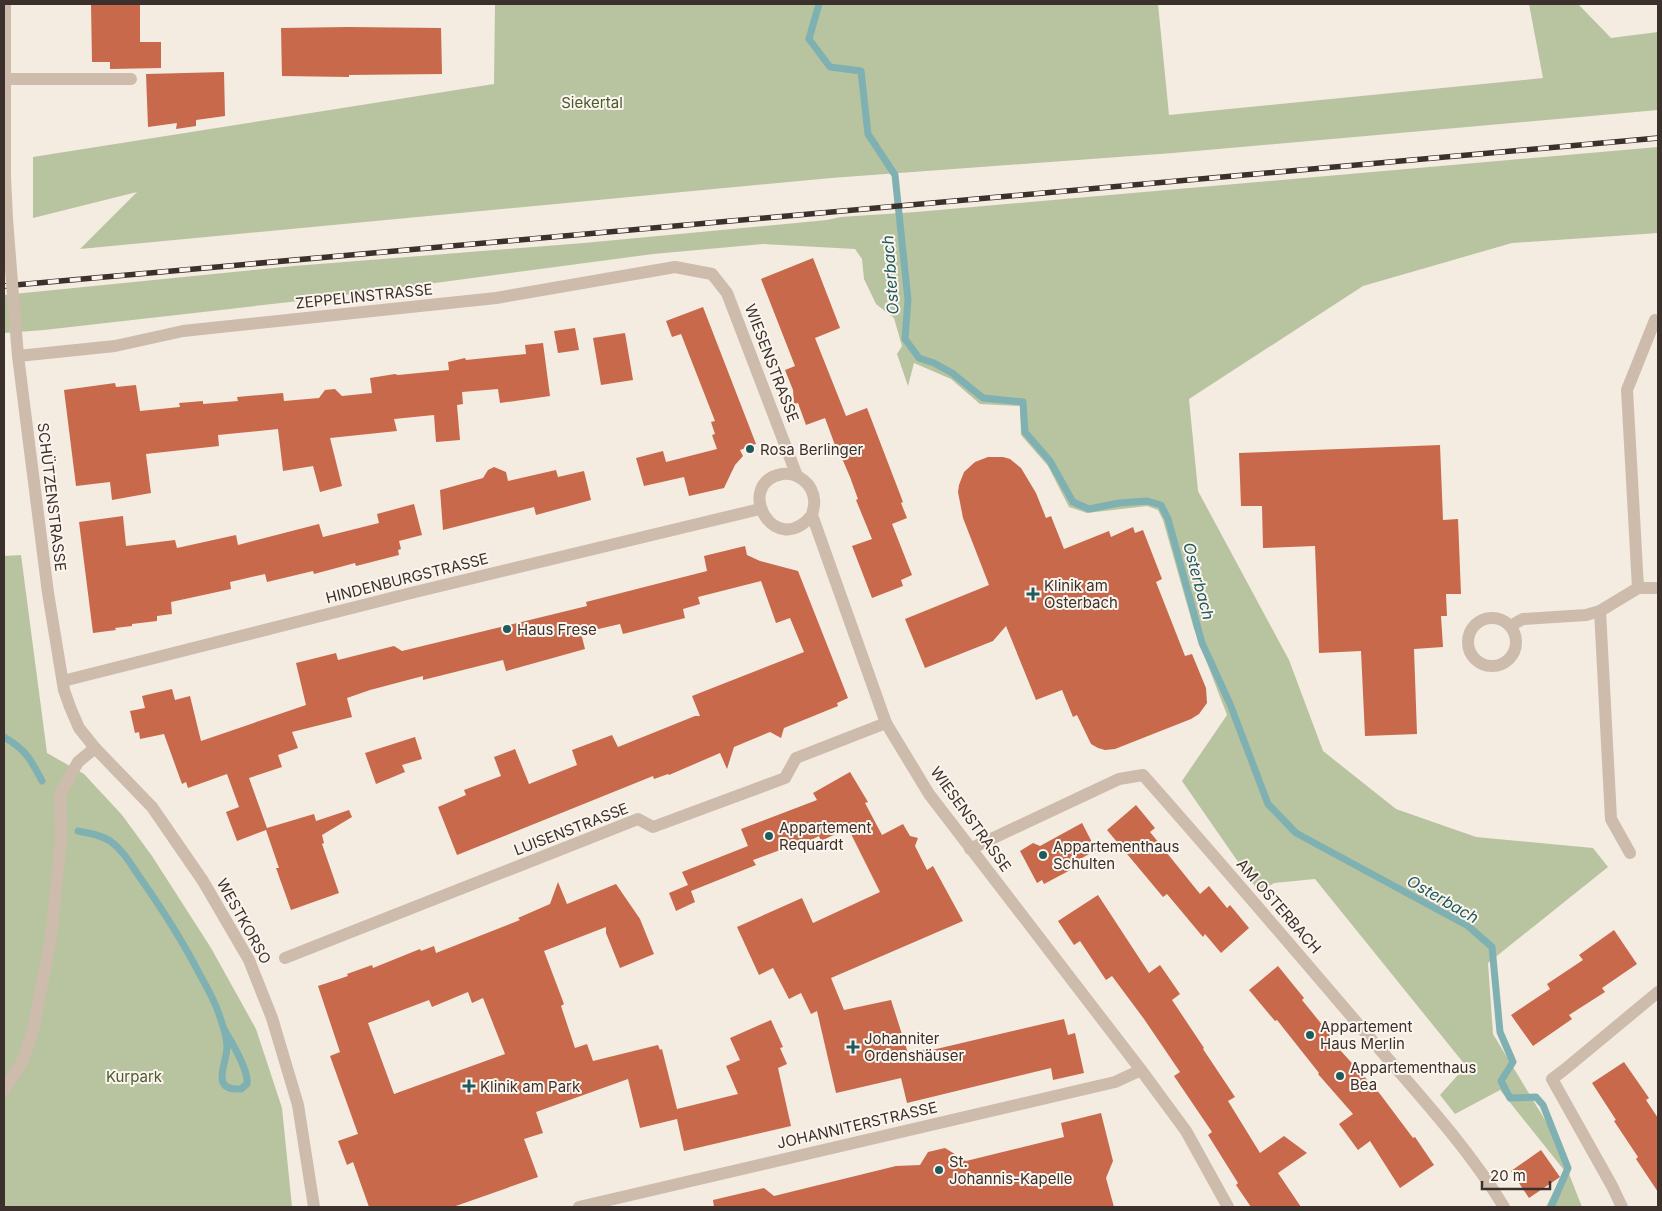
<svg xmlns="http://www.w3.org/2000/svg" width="1662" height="1211" font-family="Inter,sans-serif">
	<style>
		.green { fill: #b8c4a0 }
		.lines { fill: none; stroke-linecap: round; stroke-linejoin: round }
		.stream { stroke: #7fb0b2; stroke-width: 7 }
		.building { fill: #c8694b; fill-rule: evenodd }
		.minor { stroke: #cdbbac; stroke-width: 12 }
		.rail-casing { stroke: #3b302b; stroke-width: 5.5 }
		.rail { stroke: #fbf5ee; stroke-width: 4; stroke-dasharray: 11; stroke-linecap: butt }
		.minor-bridge { stroke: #cdbbac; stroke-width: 12 }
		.poi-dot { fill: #1f5a5e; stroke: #fbf5ee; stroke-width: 2 }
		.labels { text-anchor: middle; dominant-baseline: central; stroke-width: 4; stroke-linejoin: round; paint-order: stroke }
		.park-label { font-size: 15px; fill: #4a5a2e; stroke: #fbf5ee }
		.street-label { font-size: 15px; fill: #3b302b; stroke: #fbf5ee }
		.poi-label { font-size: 15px; fill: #3b302b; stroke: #fbf5ee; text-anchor: start }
		.water-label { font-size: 16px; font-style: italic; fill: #1f5a5e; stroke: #fbf5ee }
	</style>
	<rect width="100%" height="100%" fill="#f4ebe1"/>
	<!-- green -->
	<g class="green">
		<path d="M495,4H1158L1169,115L1543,78L1529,4H1578L1611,38L1658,32V110L1173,153L831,178L80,249L137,192L33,218V157L494,84Z"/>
		<path d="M1658,147V233L1512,243L1363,286L1189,399L1198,491L1289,660L1323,751L1396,809L1476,837L1593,848L1608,867L1488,963L1493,1034L1553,1133L1582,1207H1546L1564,1170L1500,1090L1455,1114L1440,1095L1466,1066L1315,879L1274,883L1259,892L1182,781L1227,715L1194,629L1163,520L1158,510L1147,506L1087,513L1069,507L1048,466L1021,435L1020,406L980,404L951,379L914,363L908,386L897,354L902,346L894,318L876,304L864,279L862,259L855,249L763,244L653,254L299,301L44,330L4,333V295L294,266L584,243L827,220L841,217L916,212Z"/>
		<path d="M21,555L47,753L84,774L122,815L152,856L211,948L256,1029L282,1108L292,1207H4V556Z"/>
	</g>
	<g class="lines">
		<!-- stream -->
		<g class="stream">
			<path d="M819,4L809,39L830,67L861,71L868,134L895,175L908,300L905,339L919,358L934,363L952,373L983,398L1023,402L1025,432L1050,461L1073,502L1089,509L1119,503L1147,501L1161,505L1168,519L1202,643L1230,704L1268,804L1296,833L1468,926L1492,947L1500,1032L1513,1062L1501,1081L1510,1098L1536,1097L1543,1105L1568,1168L1551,1207"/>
			<path d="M4,737C26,750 30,758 42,781"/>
			<path d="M78,831C89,833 101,835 110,841C123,850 132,866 141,879C162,909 182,940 199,973C206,986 214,999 219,1014C222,1024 227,1035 227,1047C227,1064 209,1091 241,1089L247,1084C249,1070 231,1041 224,1029"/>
		</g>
	</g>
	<!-- building -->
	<g class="building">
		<path d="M91,4H140V42H161V68L110,69V62H92Z"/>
		<path d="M348,27L441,28L442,74L349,75V77L282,76L281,28Z"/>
		<path d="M224,72L225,116L196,120V126L176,129L177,123L148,127L146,74Z"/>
		<path d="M813,258L840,328L815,338L846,416L867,408L903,502L901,503L907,518L892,524L912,575L901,580L903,586L872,598L852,546L872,539L856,500L858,499L850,477L841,456H839L825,418L806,425L798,403L794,404L793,390L785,370L795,366L761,279Z"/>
		<path d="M703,307L756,444L740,450L743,456L735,465L724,488L689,496L684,477L644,486L636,458L663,451L666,462L717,449L712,435L715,434L711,422L715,421L681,334L672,337L666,321Z"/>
		<path d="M575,328L579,350L558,353L554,331Z"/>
		<path d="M625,333L633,380L601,385L593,338Z"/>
		<path d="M543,343L550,396L500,403L498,389L462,392L463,404L457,405L460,440L436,442L434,415L394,419L397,431L330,438L342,486L320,492L313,466L283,471L278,429L218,435L219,446L146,454L151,493L112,500L110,482L76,486L64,390L115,383L116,387L136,385L140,411L180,407L179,403L203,401V404L238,401L237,397L283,393L284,401L319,398L325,390L335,389L342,396L372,393L370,378L395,374L398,375L449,370L448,362L465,358L466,360L526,354L525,345Z"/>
		<path d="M1440,445L1443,520L1458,519L1461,594H1446L1447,616H1441L1443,647L1414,649L1417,734L1365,736L1361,651L1319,653L1315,546L1263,548L1262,506H1241L1239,453Z"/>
		<path d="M988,457H1003L1010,459L1021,468L1036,493L1046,518L1051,516L1064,549L1109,531L1111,537L1133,527L1135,533L1143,530L1162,579L1156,582L1185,656L1192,654L1206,688L1207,703L1199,714L1191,719L1115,749L1105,750L1098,748L1091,744L1077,715L1073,717L1062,690L1036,700L1006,626L993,641L925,668L905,619L989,585L963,518L958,492L959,485L964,472L975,462Z"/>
		<path d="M494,467L506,472L508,481L556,470L558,477L584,471L591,500L536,515L534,507L443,530L440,490L483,478L488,470Z"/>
		<path d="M414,504L422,535L399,541L401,549L398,550L399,555L356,566L355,563L314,574L313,571L267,582L265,574L230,582L231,589L171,602L172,614L157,616V621L132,624V626L115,628L116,630L93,633L79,522L123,516L126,546L175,540L177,548L236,535L238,545L319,524L323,537L379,523L377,514Z"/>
		<path d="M745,546L747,555L760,561L798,571L848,698L837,703L838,706L784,728L781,738L770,732L734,747L727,769L720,753L669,775L668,774L654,779L653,776L457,855L438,807L466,795L464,790L501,776L494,757L515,749L529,784L577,765L572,750L612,735L618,747L695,716H700L692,696L804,652L790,618L776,623L761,581L698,597L700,604L683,609L685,618L623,634L620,624L581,633L585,649L506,671L503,660L423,680V676L370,690L347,698L352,717L292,732L298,748L278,755L282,767L249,778L267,828L314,814L316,821L349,810L352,817L322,835L324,843L322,844L339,893L291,910L276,868H279L266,830L237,841L226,812L239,807L227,774L188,788L186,782L182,784L164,734L140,739L139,732L135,733L130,711L145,708L142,696L172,689L175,700L190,696L201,741L306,705L296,663L336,653L338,660L394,646L402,651L587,606L586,602L707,571L704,556Z"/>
		<path d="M415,737L422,759L402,765L405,772L376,784L365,753Z"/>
		<path d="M850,772L868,802L865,803L882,835L903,824L910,836L918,838L915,846L927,870L933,866L963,921L831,978L844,1010L891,1000L908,1053L932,1048V1050L1064,1019L1068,1035L1075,1033L1084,1073L1053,1080L1051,1068L907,1103L901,1078L836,1093L817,1011L811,1014L801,993L789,999L773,968L759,975L737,927L802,898L813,923L880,892L848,828L821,841L819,836L801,845L799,843L753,860L756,865L691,891L695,902L676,911L669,893L688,885L682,872L748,846L741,829L817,800L813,793Z"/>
		<path d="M1136,805L1155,828L1150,832L1200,894L1209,886L1227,908L1230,905L1249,928L1221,953L1205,934L1203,937L1167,894L1163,897L1107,830Z"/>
		<path d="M1082,823L1096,850L1075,862L1078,866L1044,884L1042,880L1037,883L1020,851L1033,843L1040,846Z"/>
		<path d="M558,882L567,904L616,884L640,919L654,954L620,968L606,933V927L544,951L564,1004L561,1006L575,1048L587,1044L593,1061L658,1045L660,1050L662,1049L677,1109L738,1094L726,1066L740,1060L730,1038L771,1020L783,1047L780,1048L787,1064L778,1068L791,1126L684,1151L677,1119L640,1128L628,1079L536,1112L543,1133L524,1139L538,1177L453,1207H369L353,1162L347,1165L338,1141L358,1134L330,1056L340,1052L318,986L348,976L347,974L372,965L373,968L420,949L421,951L434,946L436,953L520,920L518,918L550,904ZM468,992L472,1003L483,998L505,1054L394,1094L368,1023L429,1000L432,1007Z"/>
		<path d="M1098,895L1149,973L1160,965L1180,994L1172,1000L1204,1048L1203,1049L1235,1097L1228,1101L1260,1153L1284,1136L1307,1153L1278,1173L1301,1207H1251L1236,1185L1238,1183L1208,1135L1212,1132L1174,1076L1180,1072L1144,1019L1112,976L1106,980L1080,941L1074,945L1058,921Z"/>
		<path d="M1614,930L1637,964L1602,988L1605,992L1569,1015L1572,1019L1533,1046L1511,1015L1550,989L1547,984L1583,960L1579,955Z"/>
		<path d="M1278,966L1304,998L1302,1000L1332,1037L1330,1039L1380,1094L1413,1138L1415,1137L1434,1165L1400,1188L1370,1141L1358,1150L1339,1124L1353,1114L1318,1074L1319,1073L1277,1020L1275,1021L1249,990Z"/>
		<path d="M1624,1062L1649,1098L1646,1100L1658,1118V1192L1636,1159L1638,1157L1614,1121L1616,1120L1592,1083Z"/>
		<path d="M1101,1113L1113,1161L1106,1178L1114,1207H714L713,1200L764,1188L774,1196L896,1166L920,1165L928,1152L945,1148L966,1161L1064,1137L1061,1123Z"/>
		<path d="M1541,1150L1560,1177L1529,1198L1511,1171Z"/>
	</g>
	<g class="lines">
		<!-- minor -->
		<g class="minor">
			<path d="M5,4V177L7,219"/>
			<path d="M6,79H131"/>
			<path d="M14,308L18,356L48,593L64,690L70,707L79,728L95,748L152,807L203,881L249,960L272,1018L298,1105L314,1207"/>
			<path d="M1655,320L1627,390L1638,588H1658"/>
			<path d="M18,356L115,346L183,331L496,298L675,267L712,274L727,293L797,476"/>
			<path d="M812,515C774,561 733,483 782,474C798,472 813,484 814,500C815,505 813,510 812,515L886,723L929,794L1141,1070L1186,1131L1228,1207"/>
			<path d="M1600,611L1611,819L1630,853"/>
			<circle cx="1492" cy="642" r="24"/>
			<path d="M1510,626L1523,619L1586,615L1600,611L1638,588"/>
			<path d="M63,681L411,593L760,509"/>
			<path d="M970,849L1119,779L1143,775C1220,862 1295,950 1370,1038C1417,1093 1467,1146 1504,1207"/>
			<path d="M285,958L638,819L653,827L785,778L796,758L886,723"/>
			<path d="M4,1090L23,1060L33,1031L51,938L61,840L60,794L78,762L95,748"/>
			<path d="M579,1207L1115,1082L1141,1070"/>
			<path d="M1622,1207L1612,1186L1552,1079L1564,1070L1658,992"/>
		</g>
		<defs>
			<path id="rail" d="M4,286L1658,138"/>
		</defs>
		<!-- rail casing -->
		<use href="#rail" class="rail-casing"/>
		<!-- rail -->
		<use href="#rail" class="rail"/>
		<!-- minor-bridge -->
		<path class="minor-bridge" d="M7,219L14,308"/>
	</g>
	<!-- markers -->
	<g class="poi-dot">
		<circle cx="750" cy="449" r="5"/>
		<path d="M1030.5 586.5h5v5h5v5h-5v5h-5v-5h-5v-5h5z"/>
		<circle cx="507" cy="629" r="5"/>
		<circle cx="769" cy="836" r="5"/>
		<circle cx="1043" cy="855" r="5"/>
		<circle cx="1310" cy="1035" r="5"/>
		<path d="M850.5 1039.5h5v5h5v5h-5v5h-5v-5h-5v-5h5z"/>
		<circle cx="1340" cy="1076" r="5"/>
		<path d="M466.5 1078.5h5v5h5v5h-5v5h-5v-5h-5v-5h5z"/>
		<circle cx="939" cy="1170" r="5"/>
	</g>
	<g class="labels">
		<!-- park labels -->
		<g class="park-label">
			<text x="592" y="102">Siekertal</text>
			<text x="134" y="1076">Kurpark</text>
		</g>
		<!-- street labels -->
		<g class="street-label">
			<text transform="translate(364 296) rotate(-6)">ZEPPELINSTRASSE</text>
			<text transform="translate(772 363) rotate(69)">WIESENSTRASSE</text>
			<text transform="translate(52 497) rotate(83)">SCHÜTZENSTRASSE</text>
			<text transform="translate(407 578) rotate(-14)">HINDENBURGSTRASSE</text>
			<text transform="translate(971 819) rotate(54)">WIESENSTRASSE</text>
			<text transform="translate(571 829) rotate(-21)">LUISENSTRASSE</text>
			<text transform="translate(1279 906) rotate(49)">AM OSTERBACH</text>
			<text transform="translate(244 921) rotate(61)">WESTKORSO</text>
			<text transform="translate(857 1125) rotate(-13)">JOHANNITERSTRASSE</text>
		</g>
		<!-- poi labels -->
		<g class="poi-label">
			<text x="760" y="449">Rosa Berlinger</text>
			<text x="1044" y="585">Klinik am<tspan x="1044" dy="17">Osterbach</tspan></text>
			<text x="517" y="629">Haus Frese</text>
			<text x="779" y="827">Appartement<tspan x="779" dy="17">Requardt</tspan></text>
			<text x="1053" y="846">Appartementhaus<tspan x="1053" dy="17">Schulten</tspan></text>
			<text x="1320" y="1026">Appartement<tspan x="1320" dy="17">Haus Merlin</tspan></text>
			<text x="864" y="1038">Johanniter<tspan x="864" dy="17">Ordenshäuser</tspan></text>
			<text x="1350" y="1067">Appartementhaus<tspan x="1350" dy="17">Bea</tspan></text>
			<text x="480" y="1086">Klinik am Park</text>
			<text x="949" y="1161">St.<tspan x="949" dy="17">Johannis-Kapelle</tspan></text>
		</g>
		<!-- water labels -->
		<g class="water-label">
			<text transform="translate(890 275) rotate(-94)">Osterbach</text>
			<text transform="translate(1199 581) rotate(75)">Osterbach</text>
			<text transform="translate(1443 899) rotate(30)">Osterbach</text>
		</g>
	</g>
	<!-- border -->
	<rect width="1662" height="1211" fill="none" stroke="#3b302b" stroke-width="10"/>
	<!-- scale -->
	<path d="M1482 1181v8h68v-8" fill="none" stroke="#3b302b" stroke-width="2.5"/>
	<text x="1490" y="1181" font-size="15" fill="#3b302b" stroke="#fbf5ee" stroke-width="4" paint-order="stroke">20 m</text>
</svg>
